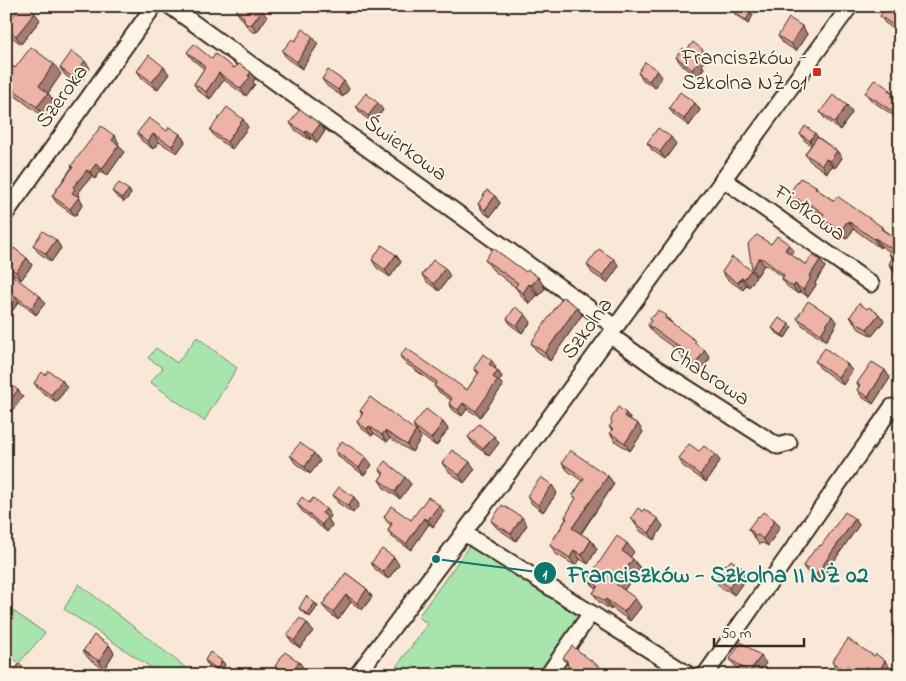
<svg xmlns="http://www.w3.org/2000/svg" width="906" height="681" font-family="'Indie Flower',sans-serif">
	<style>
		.green { fill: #a7e5ad; stroke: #718866 }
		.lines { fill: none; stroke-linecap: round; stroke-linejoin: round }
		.minor-casing { stroke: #3b2a1e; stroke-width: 19 }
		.minor { stroke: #fcf5e5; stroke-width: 15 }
		.wall { fill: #cb9a8f; stroke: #3b2a1e }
		.shaded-wall { fill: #a57d74; stroke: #3b2a1e }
		.building { fill: #ecb3a6; stroke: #3b2a1e }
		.poi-dot { fill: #c8321e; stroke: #fcf5e5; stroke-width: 2 }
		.labels { text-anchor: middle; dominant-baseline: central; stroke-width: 4; stroke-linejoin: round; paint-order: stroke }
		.poi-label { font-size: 22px; fill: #3b2a1e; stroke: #fcf5e5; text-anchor: end }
		.street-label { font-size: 22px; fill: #3b2a1e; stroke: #fcf5e5 }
		.leader { fill: none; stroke: #0f766e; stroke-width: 2 }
		.callout-dot { fill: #0f766e; stroke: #fcf5e5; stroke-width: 2 }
		.mark-label { font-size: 15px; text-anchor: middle; font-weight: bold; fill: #fff }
		.callout-label { font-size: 24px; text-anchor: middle; font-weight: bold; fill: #0f766e; stroke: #fcf5e5; stroke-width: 4; stroke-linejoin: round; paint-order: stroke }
	</style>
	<rect width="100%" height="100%" fill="#f9e8d8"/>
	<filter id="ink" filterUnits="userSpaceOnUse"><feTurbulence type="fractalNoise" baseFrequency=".02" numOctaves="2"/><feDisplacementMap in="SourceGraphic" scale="10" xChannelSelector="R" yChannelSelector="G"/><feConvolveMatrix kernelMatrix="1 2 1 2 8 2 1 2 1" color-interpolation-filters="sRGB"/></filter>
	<g filter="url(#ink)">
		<!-- green -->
		<g class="green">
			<path d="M197,337L237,368L204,421L150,382L163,368L148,358L156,348L177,363Z"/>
			<path d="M470,545L583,614L541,675H390L428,624L418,617Z"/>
			<path d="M79,584L195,675H162L64,609Z"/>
			<path d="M6,606L45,633L19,663L6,653Z"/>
		</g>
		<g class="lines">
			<defs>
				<g id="minor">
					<path d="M170,6L615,327"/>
					<path d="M723,179L871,284"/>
					<path d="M6,213L154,6"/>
					<path d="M609,337L617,340L656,368L778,446L789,443"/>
					<path d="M464,533L689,675"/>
					<path d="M357,675L525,451L850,6"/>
					<path d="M548,675L591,613"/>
					<path d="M705,675L892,407"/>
				</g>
			</defs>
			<!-- minor casing -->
			<use href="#minor" class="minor-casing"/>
			<!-- minor -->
			<use href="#minor" class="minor"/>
		</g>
		<!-- wall -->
		<g class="wall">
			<path d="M900,8V33L885,23L880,16L893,10Z"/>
			<path d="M236,11L267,17L257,32H253L249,29L244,22V20L241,18Z"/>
			<path d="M734,13L753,15L748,24L737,16Z"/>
			<path d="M40,20L21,44L9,35L6,30V25Z"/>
			<path d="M802,26L807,34L796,51L783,43L778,36Z"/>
			<path d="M295,41L318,44L302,69L287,59L282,51Z"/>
			<path d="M703,50L708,58L702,65L704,68L697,77L681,64L676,57L686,51Z"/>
			<path d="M187,52L212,59L234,68L251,72L255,79L253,82L255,84L246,96L224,80L210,99L198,91L194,84L204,69L192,59Z"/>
			<path d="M6,63L15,68L61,74L48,93L55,103L44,117L6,89Z"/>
			<path d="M60,68H90L78,85L65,75Z"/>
			<path d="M137,71L169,74L157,90L142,78Z"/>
			<path d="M638,73L662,77L655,88L643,80Z"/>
			<path d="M322,79L349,89L343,97L327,86Z"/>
			<path d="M889,89L898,102L900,103V124L894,116L871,100L865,93Z"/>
			<path d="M695,103L700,110L689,126L674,115L669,108Z"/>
			<path d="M847,105L852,113L840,130L825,119L820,112Z"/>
			<path d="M356,106L383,110L373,123L361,114Z"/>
			<path d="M290,123L320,124L325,131L317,143L311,138L310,140L295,130Z"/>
			<path d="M248,127L232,149L215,137L210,130Z"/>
			<path d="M167,131L180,134L185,142L177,153L159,142L153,149L142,141L137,133Z"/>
			<path d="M800,134L819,138L837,151L842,158L835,168L832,166L827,173L810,161L805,154L811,145L805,141Z"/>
			<path d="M119,143L118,144L124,152L107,176L101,171L95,179L92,176L78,193L80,196L79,197L83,204L75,216L57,203L52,196L72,167L71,166Z"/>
			<path d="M647,143L676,144L665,159L652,150Z"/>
			<path d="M816,186L818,190L834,201L882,227L885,231L898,240L900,238V276L894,272L889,264L892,259L889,254L890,252L881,246L880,248L854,229L846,239L827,226L821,218L822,217L812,210L810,212L803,207L802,209L794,204L788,195Z"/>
			<path d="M129,190L131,194L124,202L115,195L112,191Z"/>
			<path d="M495,196L500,203L490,217L483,212L478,204Z"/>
			<path d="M56,240L61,248L51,262L38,252L33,245Z"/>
			<path d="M771,244H789L794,251L792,255L806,265L820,260L825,267L815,283L816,285L808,297L800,291L798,294L787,286L782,279L783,277L768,266L764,265L757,276L752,269Z"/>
			<path d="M396,255L401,262L390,277L377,268L372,260Z"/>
			<path d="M27,258L32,265L21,280L8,270L6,267V259Z"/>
			<path d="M485,260L526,272L538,277L545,288L539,296L537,295L530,304L523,298L515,287L493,270Z"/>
			<path d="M587,265L619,266L607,283L592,273Z"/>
			<path d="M751,270L756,277L749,287L746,285L743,290L727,279L722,272Z"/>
			<path d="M422,275L450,276L439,291L427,282Z"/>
			<path d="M6,277L40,296L45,303L36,315L19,302L12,311L6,306Z"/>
			<path d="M582,315L550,361L536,350L531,343Z"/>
			<path d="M850,317L884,321L872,336L859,329Z"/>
			<path d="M797,318L837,323L826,341L802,325Z"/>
			<path d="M507,319L531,322L522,333L512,326Z"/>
			<path d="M672,323L700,347L710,358L700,372L684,360L679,353L680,352L653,333L648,325Z"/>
			<path d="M792,327L785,338L775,332L772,328Z"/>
			<path d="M400,356L467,390L478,374L474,368L496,367L495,369L498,371L502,377L499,381L503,386L480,417L467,409L462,416L453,410L449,404L451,400L439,392L434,386L435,384L404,362Z"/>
			<path d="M815,361L847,364L852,371L843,385L820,368Z"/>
			<path d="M45,375L62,380L67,388L56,402L39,390L34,383Z"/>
			<path d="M890,378L873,404L862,397L857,390L859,387L857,383Z"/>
			<path d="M360,411L421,438L412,452L390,438L387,442L374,433L372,436L361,428L357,422L362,414Z"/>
			<path d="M626,413L631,420L638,424L643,432L630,451L615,441L610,433L612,430L609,427Z"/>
			<path d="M443,422L448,429L436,446L418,433L413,425Z"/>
			<path d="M468,437L499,443L489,456L473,444Z"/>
			<path d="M335,451L372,465L364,475L340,458Z"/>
			<path d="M699,451L715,454L720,461L706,482L683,466L678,458Z"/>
			<path d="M290,455L320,461L310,474L295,463Z"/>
			<path d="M442,463L475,469L464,483L447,470Z"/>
			<path d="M562,463L608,476L614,484L581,534L591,540L597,549L588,564L580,559L576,566L556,554L550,545L566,519L565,517L576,499L573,495L582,481L568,471Z"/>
			<path d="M379,469L411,484L400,499L384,488L379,480L383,475Z"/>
			<path d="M557,493L543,512L532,504L527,496Z"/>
			<path d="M333,495L354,497L359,505L353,513L338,503Z"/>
			<path d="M309,503L326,509L331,516L328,519L332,525L327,532L302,511L297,504Z"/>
			<path d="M444,511L433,527L429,524L411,550L392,537L388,531L391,525L388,523L384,517L411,520Z"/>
			<path d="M631,518L663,526L654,540L640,531Z"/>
			<path d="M855,519L859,525L820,581L807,572L803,566L816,550Z"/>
			<path d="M491,521L527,525L516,541L497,528Z"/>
			<path d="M780,527L768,546L763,543L759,544L748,529Z"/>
			<path d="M634,552L630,556L640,568L624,590L641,607L630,621L612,608L611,610L599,602L593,593L596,589L588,579Z"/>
			<path d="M371,563L399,565L388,579L376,570Z"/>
			<path d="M346,573L367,589L372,597L362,610L351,602L338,620L328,612L322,605Z"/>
			<path d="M746,575L743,579L744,581L734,595L727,590H723L717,583Z"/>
			<path d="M318,606L310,617L301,611L299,608Z"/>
			<path d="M900,617V641L897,639L892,632L894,628L893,626Z"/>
			<path d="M313,631L300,648L292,642L287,635Z"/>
			<path d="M109,645L114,653L104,669L89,659L83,651Z"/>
			<path d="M874,656L885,661L890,668L886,675H854L852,673L851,675H846L837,669L832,662Z"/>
			<path d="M563,658L610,675H574L568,667V665Z"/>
			<path d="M730,659L766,663L757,675H748L735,666Z"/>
			<path d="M205,660L222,661L225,665L220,672L207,664Z"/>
			<path d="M299,662L304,669L302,673L303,675H282L280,673L275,666Z"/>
		</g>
		<!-- shaded-wall -->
		<g class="shaded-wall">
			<path d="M262,10L267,17L257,32L252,24Z"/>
			<path d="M751,12L753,15L748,24L746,20Z"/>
			<path d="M35,13L40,20L21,44L16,36Z"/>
			<path d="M899,24L900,25V32L896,27Z"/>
			<path d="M802,26L807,34L796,51L791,44Z"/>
			<path d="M313,37L318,44L302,69L297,62Z"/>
			<path d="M703,50L708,58L702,65L704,68L697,77L692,70L697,59Z"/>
			<path d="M85,61L90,68L78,85L72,77Z"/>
			<path d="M54,64L61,74L46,96L39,86Z"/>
			<path d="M164,67L169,74L157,90L152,82Z"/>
			<path d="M657,70L662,77L655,88L649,81Z"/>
			<path d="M251,72L255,79L253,82L255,84L246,96L241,89Z"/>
			<path d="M219,73L224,80L210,99L206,92Z"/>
			<path d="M344,81L349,89L343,97L338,90Z"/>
			<path d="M889,89L895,96L898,102L891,97L888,91Z"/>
			<path d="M48,93L55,103L44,117L37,107Z"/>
			<path d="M378,103L383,110L373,123L368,116Z"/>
			<path d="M695,103L700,110L689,126L684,119Z"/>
			<path d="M847,105L852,113L840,130L835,123Z"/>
			<path d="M243,119L248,127L232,149L227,142Z"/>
			<path d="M320,124L325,131L317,143L312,135Z"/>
			<path d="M306,131L311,138L310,140L305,133Z"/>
			<path d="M815,133L820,140L815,148L810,141Z"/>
			<path d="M153,134L159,142L153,149L148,142Z"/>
			<path d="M180,134L185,142L177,153L172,146Z"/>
			<path d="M115,136L119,143L116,147L112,140Z"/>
			<path d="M671,137L676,144L665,159L660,152Z"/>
			<path d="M119,145L124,152L107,176L102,169Z"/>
			<path d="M837,151L842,158L835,168L830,161Z"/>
			<path d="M826,159L832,166L827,173L822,165Z"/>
			<path d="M96,164L101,171L95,179L90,172Z"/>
			<path d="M87,170L92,176L78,193L80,196L79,197L83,204L75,216L70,209L73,187Z"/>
			<path d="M129,190L131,194L124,202L122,198Z"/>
			<path d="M495,196L500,203L490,217L485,210Z"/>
			<path d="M798,199L803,207L802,209L796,201Z"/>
			<path d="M806,201L812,210L810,212L804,204Z"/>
			<path d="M848,221L854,229L846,239L840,231Z"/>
			<path d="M875,238L881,246L880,248L874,239Z"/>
			<path d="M56,240L61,248L51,262L46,254Z"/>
			<path d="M789,244L794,251L790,257L785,250Z"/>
			<path d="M396,255L401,262L390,277L385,270Z"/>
			<path d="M27,258L32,265L21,280L16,272Z"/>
			<path d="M759,258L764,265L757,276L752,269Z"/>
			<path d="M614,259L619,266L607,283L602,276Z"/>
			<path d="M820,260L825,267L815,283L816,285L808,297L803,290L809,277Z"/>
			<path d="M445,268L450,276L439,291L434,284Z"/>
			<path d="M751,270L756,277L749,287L744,279Z"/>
			<path d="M538,277L545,288L539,296L532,285Z"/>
			<path d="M741,278L746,285L743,290L738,283Z"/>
			<path d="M529,284L537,295L530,304L523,293Z"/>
			<path d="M795,284L800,291L798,294L793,287Z"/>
			<path d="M14,295L19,302L12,311L7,304Z"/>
			<path d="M40,296L45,303L36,315L31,308Z"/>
			<path d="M577,307L582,315L550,361L545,353Z"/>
			<path d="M525,314L531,322L522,333L517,326Z"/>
			<path d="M879,314L884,321L872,336L867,329Z"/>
			<path d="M666,316L672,323L665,318Z"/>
			<path d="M832,316L837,323L826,341L821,334Z"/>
			<path d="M789,324L792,327L785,338L782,335Z"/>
			<path d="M705,350L710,358L700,372L695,365Z"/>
			<path d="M492,361L496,367L493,371L489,364Z"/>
			<path d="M847,364L852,371L843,385L838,377Z"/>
			<path d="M885,370L890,378L873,404L868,397Z"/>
			<path d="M498,371L502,377L499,381L503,386L480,417L476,411L493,377Z"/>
			<path d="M62,380L67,388L56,402L51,395Z"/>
			<path d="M18,390L23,397L6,419V405Z"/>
			<path d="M463,403L467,409L462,416L458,410Z"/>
			<path d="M626,413L631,420L624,416Z"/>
			<path d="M443,422L448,429L436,446L431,439Z"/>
			<path d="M638,424L643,432L630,451L625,443Z"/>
			<path d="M369,426L374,433L372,436L367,429Z"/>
			<path d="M385,431L390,438L387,442L382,435Z"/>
			<path d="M416,431L421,438L412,452L407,445Z"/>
			<path d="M494,436L499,443L489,456L483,449Z"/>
			<path d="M314,453L320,461L310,474L305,467Z"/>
			<path d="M715,454L720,461L706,482L700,475Z"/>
			<path d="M366,457L372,465L364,475L359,468Z"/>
			<path d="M470,462L475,469L464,483L459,475Z"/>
			<path d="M608,476L614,484L578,537L572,528Z"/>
			<path d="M405,477L411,484L400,499L395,492Z"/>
			<path d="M552,485L557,493L543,512L538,505Z"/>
			<path d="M354,497L359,505L353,513L348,506Z"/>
			<path d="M439,505L444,511L433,527L428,520Z"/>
			<path d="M326,509L331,516L328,519L332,525L327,532L322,525V513Z"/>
			<path d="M522,517L527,525L516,541L511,534Z"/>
			<path d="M424,518L429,524L411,550L406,544Z"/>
			<path d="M658,519L663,526L654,540L649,533Z"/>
			<path d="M855,519L859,525L820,581L816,575Z"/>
			<path d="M775,520L780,527L768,546L763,539Z"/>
			<path d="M591,540L597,549L588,564L582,555Z"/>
			<path d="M627,543L634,552L628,560L622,551Z"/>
			<path d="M574,550L580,559L576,566L570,558Z"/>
			<path d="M394,557L399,565L388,579L383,572Z"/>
			<path d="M633,559L640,568L622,593L616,584Z"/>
			<path d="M741,567L746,575L743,579L744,581L734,595L729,588Z"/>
			<path d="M367,589L372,597L362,610L357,603Z"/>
			<path d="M346,595L351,602L338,620L333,612Z"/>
			<path d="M635,598L641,607L630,621L624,612Z"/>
			<path d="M606,599L612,608L611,610L604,601Z"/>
			<path d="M315,603L318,606L310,617L307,614Z"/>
			<path d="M307,623L313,631L300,648L294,641Z"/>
			<path d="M109,645L114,653L104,669L99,661Z"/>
			<path d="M761,656L766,663L757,675H751L749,672Z"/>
			<path d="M222,661L225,665L220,672L217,669Z"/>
			<path d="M885,661L890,668L886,675H880V669Z"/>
			<path d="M299,662L304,669L302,673L303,675H294L296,666Z"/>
			<path d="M847,666L852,673L851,675H848L844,670Z"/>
		</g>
		<!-- building -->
		<g class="building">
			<path d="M21,6H27L35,13L16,36L6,29V25Z"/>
			<path d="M239,6H257L262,10L252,24L248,25L244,22V17L236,11Z"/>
			<path d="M738,6H742L751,12L746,20L734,13Z"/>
			<path d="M887,6L893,10L895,6H898L900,8V24H899L896,27L880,16Z"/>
			<path d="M789,18L802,26L791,44L778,36Z"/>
			<path d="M303,29L313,37L297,62L282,51L292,39L295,41Z"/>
			<path d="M693,42L703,50L697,59L699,61L692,70L676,57L683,48L686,51Z"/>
			<path d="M194,44L212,59L215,54L234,68L239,64L251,72L248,76L250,77L241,89L219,73L206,92L194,84L205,67L187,52Z"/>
			<path d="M31,47L54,64L39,86L48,93L37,107L6,84V63L7,62L15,68Z"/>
			<path d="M72,51L85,61L72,77L60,68Z"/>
			<path d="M149,55L164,67L152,82L137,71Z"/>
			<path d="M645,62L657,70L649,81L638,73Z"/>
			<path d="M328,70L344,81L338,90L322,79Z"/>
			<path d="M875,79L889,89L888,91L893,94L891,97L900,103V121L894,115L895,113L865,93Z"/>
			<path d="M680,92L695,103L684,119L669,108Z"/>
			<path d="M366,93L378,103L368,116L356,106Z"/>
			<path d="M833,95L847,105L835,123L820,112Z"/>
			<path d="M227,107L243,119L227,142L210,130Z"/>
			<path d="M300,109L320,124L312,135L306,131L305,133L290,123Z"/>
			<path d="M149,118L167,131L169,127L180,134L172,146L153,134L148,142L137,133Z"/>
			<path d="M101,126L115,136L112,140L119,145L102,169L96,164L90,172L87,170L73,187L75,189L72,193L79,197L70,209L52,196L73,167L71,166Z"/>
			<path d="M805,126L815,133L810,141L800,134Z"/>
			<path d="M658,128L671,137L660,152L647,143Z"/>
			<path d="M817,137L837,151L830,161L826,159L822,165L805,154Z"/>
			<path d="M800,178L816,186L815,188L834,201L837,196L882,227L881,229L898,240L900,238V272L889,264L893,257L889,254L892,249L875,238L874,239L848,221L840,231L821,218L824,214L806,201L804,204L798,199L796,201L788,195Z"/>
			<path d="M119,183L129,190L122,198L112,191Z"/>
			<path d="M487,190L495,196L485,210L478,204Z"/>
			<path d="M43,231L56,240L46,254L33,245Z"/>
			<path d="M757,235L771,244L777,236L789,244L785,250L806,265L812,255L820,260L809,277L811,278L803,290L795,284L793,287L782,279L784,275L763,259L759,258L752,269L748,244L754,237Z"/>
			<path d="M382,245L396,255L385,270L372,260Z"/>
			<path d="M14,248L27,258L16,272L6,265V259Z"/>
			<path d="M493,248L526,272L528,270L538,277L532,285L529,284L523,293L515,287L518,283L485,260Z"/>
			<path d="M599,249L614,259L602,276L587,265Z"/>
			<path d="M732,257L751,270L744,279L741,278L738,283L722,272Z"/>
			<path d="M433,260L445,268L434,284L422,275Z"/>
			<path d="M9,273L40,296L31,308L14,295L7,304L6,303V277Z"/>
			<path d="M563,297L577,307L545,353L531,343Z"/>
			<path d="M808,301L832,316L821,334L797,318Z"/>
			<path d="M859,303L867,309L869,307L879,314L867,329L854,322L855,320L850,317Z"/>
			<path d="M515,307L525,314L517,326L507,319Z"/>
			<path d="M658,310L666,316L665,318L696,341L694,343L705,350L695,365L679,353L682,349L648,325L651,321L650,317L654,316Z"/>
			<path d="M779,318L789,324L782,335L772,328Z"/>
			<path d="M406,348L467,390L479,372L474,368L483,354L492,361L489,364L498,371L493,377L498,380L476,411L463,403L458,410L449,404L452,398L434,386L437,382L400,356Z"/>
			<path d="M825,348L847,364L838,377L815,361Z"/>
			<path d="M872,362L885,370L868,397L857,390L860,385L857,383Z"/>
			<path d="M49,371L62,380L51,395L34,383L42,372L45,375Z"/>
			<path d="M6,381L18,390L6,405Z"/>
			<path d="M370,397L416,431L407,445L385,431L382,435L369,426L367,429L357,422L363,413L360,411Z"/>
			<path d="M618,407L626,413L624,416L638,424L625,443L610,433L613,429L609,427L612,423L611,419Z"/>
			<path d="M426,409L443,422L431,439L413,425Z"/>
			<path d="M479,424L494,436L483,449L468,437Z"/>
			<path d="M342,441L366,457L359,468L335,451Z"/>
			<path d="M300,443L314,453L305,467L290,455Z"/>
			<path d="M689,444L699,451L704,446L715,454L700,475L678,458Z"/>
			<path d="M452,450L470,462L459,475L442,463Z"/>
			<path d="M570,450L608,476L572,528L591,540L582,555L574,550L570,558L550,545L567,518L565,517L576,498L573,495L584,478L562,463Z"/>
			<path d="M385,461L405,477L395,492L379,480L384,473L379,469Z"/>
			<path d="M541,477L552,485L538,505L527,496Z"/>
			<path d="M339,487L354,497L348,506L333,495Z"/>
			<path d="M302,497L309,503L313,498L326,509L322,513L327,517L322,525L297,504Z"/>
			<path d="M428,497L439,505L428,520L424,518L406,544L388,531L392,523L384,517L391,506L411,520Z"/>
			<path d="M502,505L522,517L511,534L491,521Z"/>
			<path d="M638,508L643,512L644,509L658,519L649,533L635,523L636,521L631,518Z"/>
			<path d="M763,512L775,520L763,539L758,535L754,536L753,532L748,529L758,516L759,517Z"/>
			<path d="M845,512L855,519L816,575L803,566L815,549L816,550L820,545L821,546Z"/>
			<path d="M617,536L627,543L622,551L633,559L616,584L635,598L624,612L606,599L604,601L593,593L598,586L588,579Z"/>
			<path d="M382,549L394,557L383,572L371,563Z"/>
			<path d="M731,560L741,567L738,572L739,574L729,588L722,582L717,583V576L725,564L727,565Z"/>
			<path d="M346,573L367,589L357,603L346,595L333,612L322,605Z"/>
			<path d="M306,596L315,603L307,614L299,608Z"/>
			<path d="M900,617V638L892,632L895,627L893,626Z"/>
			<path d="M300,618L307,623L294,641L287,635Z"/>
			<path d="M94,635L109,645L99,661L83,651Z"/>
			<path d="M848,639L874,656L876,654L885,661L880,669L882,671L880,675H859L847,666L844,670L832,662Z"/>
			<path d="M741,642L761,656L749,672L730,659Z"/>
			<path d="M572,646L610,675H587L577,668L572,670L568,667L567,661L563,658Z"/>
			<path d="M210,652L222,661L217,669L205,660Z"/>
			<path d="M285,652L299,662L296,666L299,669L294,675H287L275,666Z"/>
			<path d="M19,664L32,675H12Z"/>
		</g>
	</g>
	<!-- markers -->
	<rect class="poi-dot" x="812" y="67" width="10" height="10" rx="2.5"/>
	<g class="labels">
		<!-- poi labels -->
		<g class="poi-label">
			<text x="807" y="59">Franciszków -<tspan x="807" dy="25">Szkolna NŻ 01</tspan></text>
		</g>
		<!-- street labels -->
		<g class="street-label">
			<text transform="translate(63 97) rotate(-54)">Szeroka</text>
			<text transform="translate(405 149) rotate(36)">Świerkowa</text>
			<text transform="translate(809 214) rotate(35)">Fiołkowa</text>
			<text transform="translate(588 329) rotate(-54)">Szkolna</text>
			<text transform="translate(709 377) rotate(33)">Chabrowa</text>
		</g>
	</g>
	<!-- callouts -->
	<path class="leader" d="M436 559L545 573"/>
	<g class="callout-dot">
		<circle cx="436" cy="559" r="5"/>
		<circle cx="545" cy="573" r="12"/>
	</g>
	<g class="mark-label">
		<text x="545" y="579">1</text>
	</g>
	<g class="callout-label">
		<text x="718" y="582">Franciszków - Szkolna II NŻ 02</text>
	</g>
	<!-- margin -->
	<rect width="906" height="681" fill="none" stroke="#fcf5e5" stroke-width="25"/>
	<rect x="12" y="12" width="881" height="656" fill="none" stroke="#3b2a1e" stroke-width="2" filter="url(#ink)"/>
	<!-- scale -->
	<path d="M714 638v8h90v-8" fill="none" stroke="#3b2a1e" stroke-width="2.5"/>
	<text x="721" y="638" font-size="15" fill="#3b2a1e" stroke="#fcf5e5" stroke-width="4" paint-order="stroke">50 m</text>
</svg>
